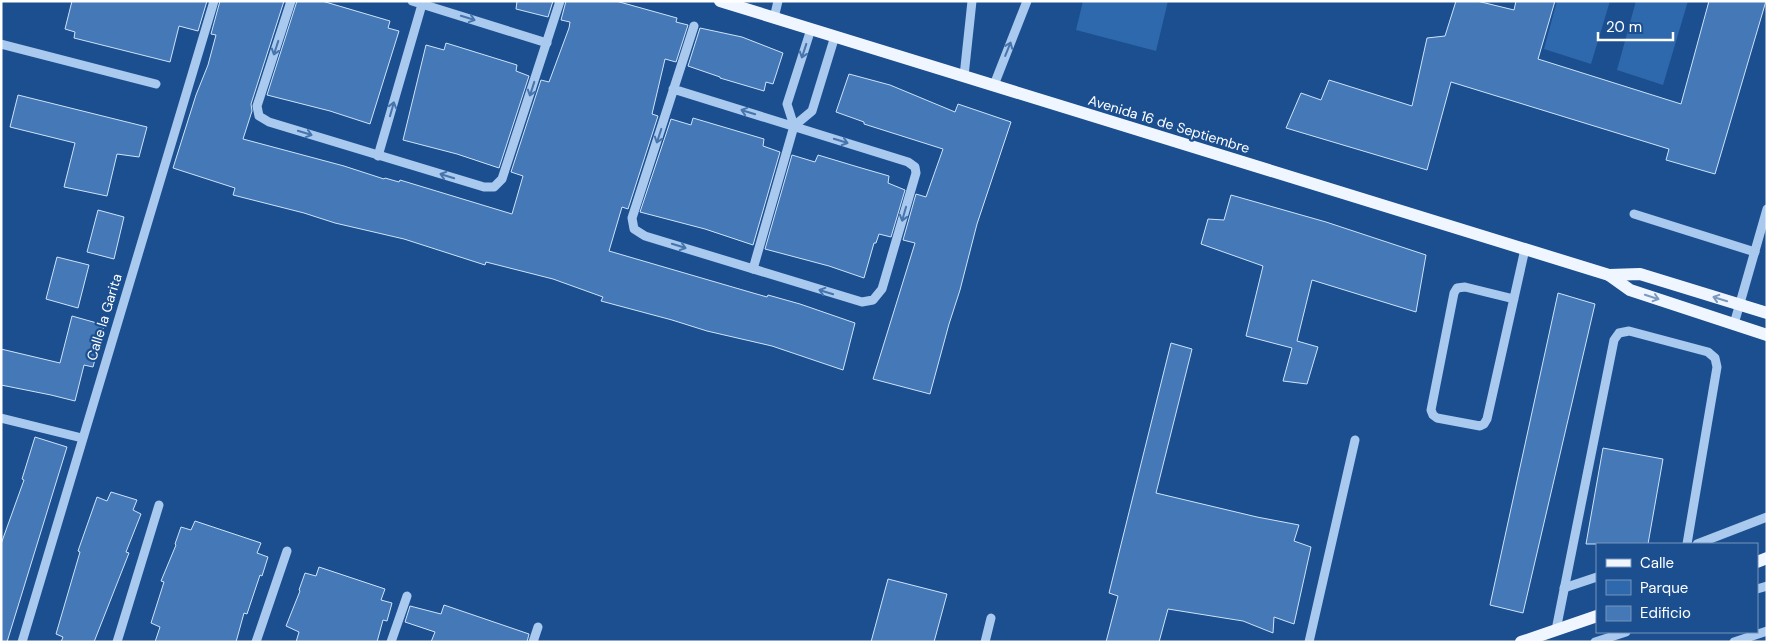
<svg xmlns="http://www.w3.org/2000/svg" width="1768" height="643" font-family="'DM Sans',sans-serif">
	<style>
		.green { fill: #2e69ad }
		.building { fill: #4478b7; stroke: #cfe3fa }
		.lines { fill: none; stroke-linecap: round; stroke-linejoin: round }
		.minor { stroke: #a9c9ee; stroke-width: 9 }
		.major { stroke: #f0f6ff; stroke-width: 12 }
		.oneway { stroke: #4674ac }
		.oneway2 { stroke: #7b9ac1 }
		.labels { text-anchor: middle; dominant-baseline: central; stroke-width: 4.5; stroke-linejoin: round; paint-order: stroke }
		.street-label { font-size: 14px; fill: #fff; stroke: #1b4f8f }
	</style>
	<rect width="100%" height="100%" fill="#1b4f8f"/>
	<!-- green -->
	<g class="green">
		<path d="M1083,1H1168L1156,51L1076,30Z"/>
		<path d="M1557,1H1610L1591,64L1544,49Z"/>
		<path d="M1636,1H1688L1663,85L1617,70Z"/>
	</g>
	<!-- building -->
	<g class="building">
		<path d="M72,1H207L198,31L179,26L170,62L74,38L75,32L65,29Z"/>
		<path d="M220,1H284L251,104L252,111L243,139L344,166L384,179L385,178L399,182L400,180L512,214L523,176L511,172L541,80L549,82L569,28L570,22L561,20L566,1H616L677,18L676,22L688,25L676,62L665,59L652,114L658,116L628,209L622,207L609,251L753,293L767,297L768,295L800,304L855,323L843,370L772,346L707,331L672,320L601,301L603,297L553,279L486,262L485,265L404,239L335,223L304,213L233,195L235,188L173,168L196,95L208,65L216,35L211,34Z"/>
		<path d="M297,1H322L390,21L388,28L399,31L370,124L330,111L267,95Z"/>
		<path d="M517,1H553L548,17L516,9Z"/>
		<path d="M1456,1H1477L1514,10L1516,1H1555L1538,59L1681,104L1709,1H1766L1715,174L1666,160L1669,149L1451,82L1427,170L1286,128L1301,93L1321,100L1329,80L1412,106L1427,38L1445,36Z"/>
		<path d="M700,28L742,37L783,53L773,84L766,82L764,91L720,78V77L688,66Z"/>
		<path d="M446,43L517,65L516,71L529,76L499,168L457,154L403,140L426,45L444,50Z"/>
		<path d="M849,74L890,85L955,112L958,104L1011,122L977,224L960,290L949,324L930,394L873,379L915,243L903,240L916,194L926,197L943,149L864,124V122L836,112Z"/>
		<path d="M18,95L147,127L139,157L117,154L107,196L64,187L75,143L10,127Z"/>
		<path d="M693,118L764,139L763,146L780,152L753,245L705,229L640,212L671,119L691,125Z"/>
		<path d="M792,155L815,162L818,155L858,167L889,176L888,183L905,190L891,237L879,234L876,243H874L864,278L829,266L765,249Z"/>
		<path d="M1231,195L1326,222L1426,255L1416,312L1312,280L1297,341L1318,347L1307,384L1283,381L1292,348L1246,336L1263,266L1201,244L1208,219L1224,220Z"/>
		<path d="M98,210L124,217L114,259L87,252Z"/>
		<path d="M57,257L89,265L78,308L46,299Z"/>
		<path d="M1558,293L1595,304L1523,613L1490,605Z"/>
		<path d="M72,316L104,325L93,367L84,365L75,401L51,395L1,385V349L60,363Z"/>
		<path d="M1171,343L1192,349L1156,493L1257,517L1299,525L1294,541L1311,547L1294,624L1274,617L1273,633L1243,621L1168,609L1159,642H1106L1118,596L1109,593Z"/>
		<path d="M35,437L67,447L7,642H1V544L24,480L22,479Z"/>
		<path d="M1603,448L1663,459L1648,544H1586Z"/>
		<path d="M111,492L137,500L133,510L141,514L126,552L129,553L94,642H61L63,637L56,634L80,552L78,551L97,497L107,501Z"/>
		<path d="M195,521L261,543L257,553L268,557L262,576L260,575L247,614L244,613L236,642H155L160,627L151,623L164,582L161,581L176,545L175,544L181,527L191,530Z"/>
		<path d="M319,567L385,589L381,600L392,603L387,621L383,620L377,642H296L299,632L286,626L300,591L299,590L305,573L316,576Z"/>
		<path d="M888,579L947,594L934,642H871Z"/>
		<path d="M444,605L529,634L527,642H431L435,632L405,622L410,606L441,614Z"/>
	</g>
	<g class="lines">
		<!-- minor -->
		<g class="minor">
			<path d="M291,1L257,106L259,116L269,122L484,187H494L502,179L560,1"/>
			<path d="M412,1L547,43"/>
			<path d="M774,18L778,1"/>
			<path d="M1,44L156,84"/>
			<path d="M964,76L972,1"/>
			<path d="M994,85L1027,1"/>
			<path d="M673,89L908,162L915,167L916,173L882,289L873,300L862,302L645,236L634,229L632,218L694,26"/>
			<path d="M794,126L812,111L835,36"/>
			<path d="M378,156L423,1"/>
			<path d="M1634,214L1755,252"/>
			<path d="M753,269L794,126L787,104L811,29"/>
			<path d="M1514,299L1465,287L1457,288L1454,293L1431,410L1433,415L1437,418L1480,426L1484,424L1487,419C1500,362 1512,305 1525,249"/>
			<path d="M1734,324L1767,209"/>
			<path d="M1,418L82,438"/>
			<path d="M1697,544L1767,517"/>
			<path d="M1564,588L1597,577"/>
			<path d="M1757,589L1767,586"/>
			<path d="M1556,630L1614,340L1619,333L1629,331L1708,352L1715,358L1717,367L1687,544"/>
			<path d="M22,642L214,1"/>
			<path d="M117,642L159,505"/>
			<path d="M256,642L287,551"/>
			<path d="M391,642L407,596"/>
			<path d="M533,642L538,627"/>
			<path d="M985,642L991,618"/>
			<path d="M1309,642L1355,440"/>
			<path d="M1595,642L1626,632"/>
			<path d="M1734,642L1767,631"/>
		</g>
		<!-- major -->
		<g class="major">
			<path d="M720,1L1609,275L1630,290L1767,335"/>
			<path d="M1609,275L1640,274L1767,313"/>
			<path d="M1757,562L1767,558"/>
			<path d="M1521,642L1597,616"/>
		</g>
	</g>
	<!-- one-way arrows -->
	<defs><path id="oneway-shaft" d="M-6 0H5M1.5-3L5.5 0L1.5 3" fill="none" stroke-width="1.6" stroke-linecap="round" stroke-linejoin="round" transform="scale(1.25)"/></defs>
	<g class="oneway">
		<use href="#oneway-shaft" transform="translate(468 18) rotate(17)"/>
		<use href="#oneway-shaft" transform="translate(276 48) rotate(108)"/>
		<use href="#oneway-shaft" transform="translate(1008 49) rotate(-68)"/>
		<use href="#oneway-shaft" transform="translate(804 51) rotate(108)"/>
		<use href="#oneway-shaft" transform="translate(532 89) rotate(108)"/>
		<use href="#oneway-shaft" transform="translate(392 109) rotate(-74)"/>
		<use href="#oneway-shaft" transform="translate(748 112) rotate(-163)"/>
		<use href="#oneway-shaft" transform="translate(305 133) rotate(17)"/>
		<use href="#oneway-shaft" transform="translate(659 136) rotate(108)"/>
		<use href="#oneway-shaft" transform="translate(841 141) rotate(17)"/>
		<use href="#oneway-shaft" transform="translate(447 176) rotate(-163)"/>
		<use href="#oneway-shaft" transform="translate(904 214) rotate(106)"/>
		<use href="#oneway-shaft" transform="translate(679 246) rotate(17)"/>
		<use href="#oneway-shaft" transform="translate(826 292) rotate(-163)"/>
	</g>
	<g class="oneway2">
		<use href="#oneway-shaft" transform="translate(1652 297) rotate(18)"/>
		<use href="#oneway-shaft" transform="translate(1720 299) rotate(-163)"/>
	</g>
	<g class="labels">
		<!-- street labels -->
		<g class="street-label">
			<text transform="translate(1169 124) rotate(17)">Avenida 16 de Septiembre</text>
			<text transform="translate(104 317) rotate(-73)">Calle la Garita</text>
		</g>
	</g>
	<!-- border -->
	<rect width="1768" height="643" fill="none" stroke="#ffffff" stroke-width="5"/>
	<!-- legend -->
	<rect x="1596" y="543" width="162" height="90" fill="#1b4f8f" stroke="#7695bc"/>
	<rect x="1606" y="559" width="25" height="8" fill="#f0f6ff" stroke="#7695bc"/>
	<text x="1640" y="568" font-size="15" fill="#ffffff">Calle</text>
	<rect x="1606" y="580" width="25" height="15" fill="#2e69ad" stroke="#7695bc"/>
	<text x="1640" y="593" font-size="15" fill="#ffffff">Parque</text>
	<rect x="1606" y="606" width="25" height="15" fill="#4478b7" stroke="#7695bc"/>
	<text x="1640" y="618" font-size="15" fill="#ffffff">Edificio</text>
	<!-- scale -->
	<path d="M1598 32v8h75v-8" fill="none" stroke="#ffffff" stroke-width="2.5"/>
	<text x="1606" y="32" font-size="15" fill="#ffffff" stroke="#1b4f8f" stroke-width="4" paint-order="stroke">20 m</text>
</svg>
